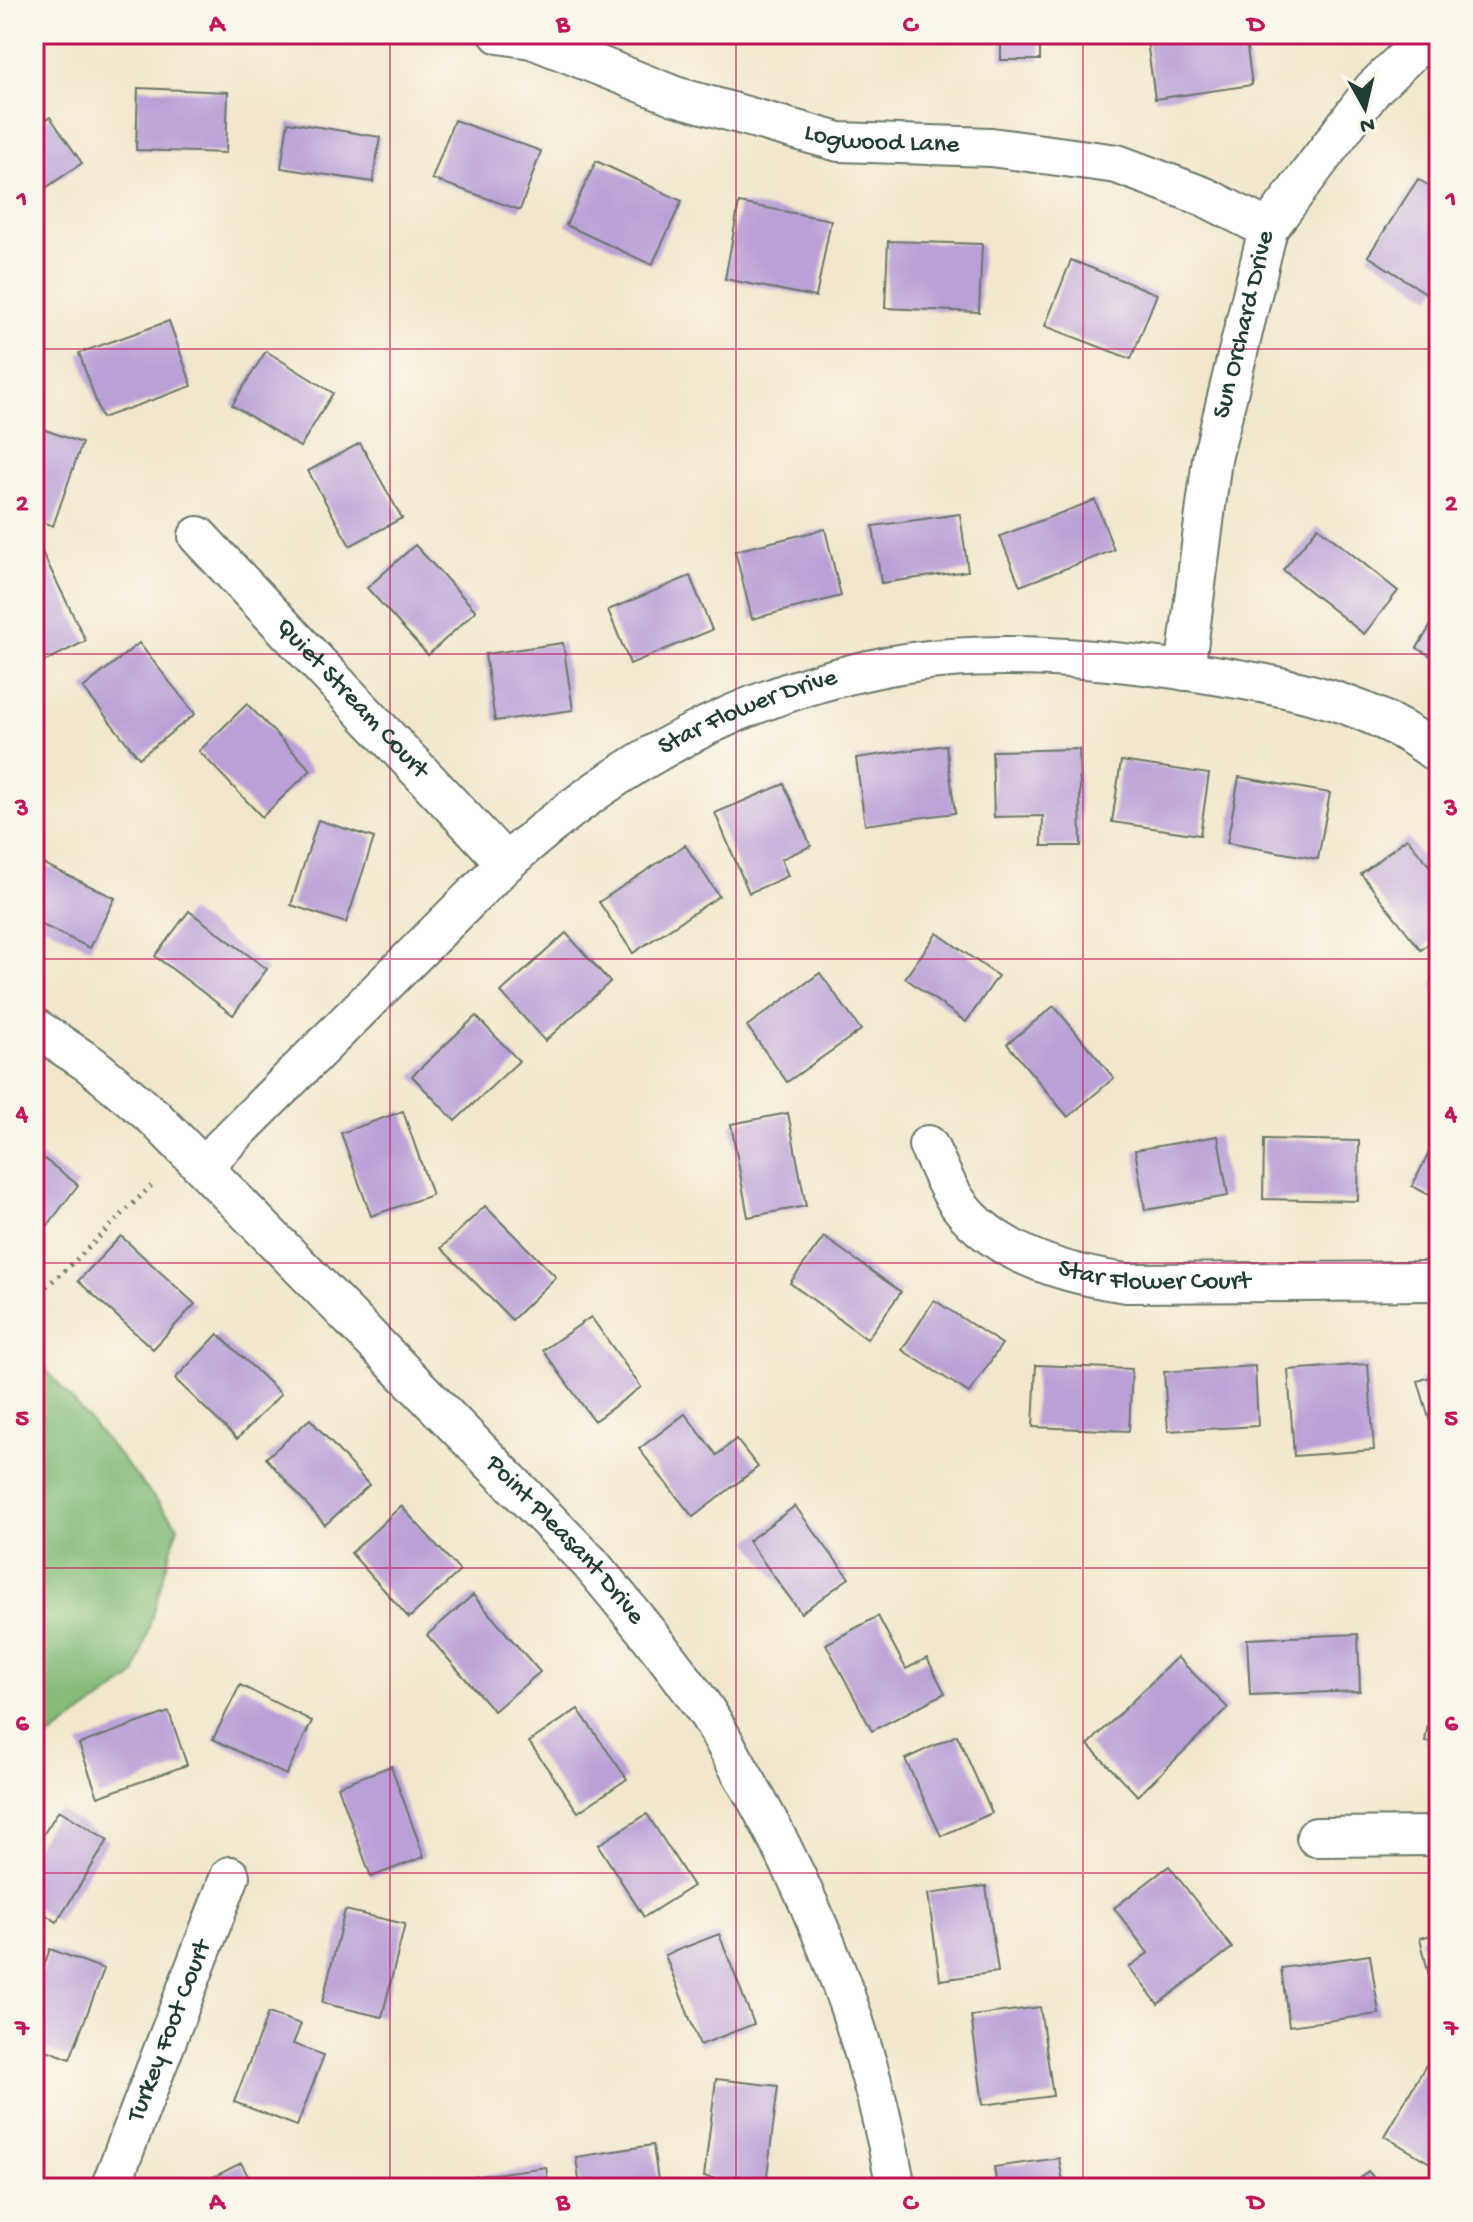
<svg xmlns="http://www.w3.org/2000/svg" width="1473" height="2222" font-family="'Gochi Hand',sans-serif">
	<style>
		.forest { fill: #84bc78; stroke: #527c56; stroke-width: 2 }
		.building { fill: #baa0d7 }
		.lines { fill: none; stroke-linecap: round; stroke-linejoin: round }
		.street-casing { stroke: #697869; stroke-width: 42 }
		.path { stroke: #697869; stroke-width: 5; stroke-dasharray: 2 6; stroke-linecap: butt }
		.street { stroke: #fff; stroke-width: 38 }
		.grid { fill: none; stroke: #c2185b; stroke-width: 2; stroke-opacity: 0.55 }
		.labels { text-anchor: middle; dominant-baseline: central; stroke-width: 6; stroke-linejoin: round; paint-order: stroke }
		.street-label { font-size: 26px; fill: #1f3d34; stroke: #fbf7ec }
		.neatline { fill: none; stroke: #c2185b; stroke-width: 3 }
		.grid-label { font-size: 26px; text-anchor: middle; font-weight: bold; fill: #c2185b }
	</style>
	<rect width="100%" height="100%" fill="#fbf7ec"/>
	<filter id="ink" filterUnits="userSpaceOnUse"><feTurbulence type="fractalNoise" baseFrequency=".0125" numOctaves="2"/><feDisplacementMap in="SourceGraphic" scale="16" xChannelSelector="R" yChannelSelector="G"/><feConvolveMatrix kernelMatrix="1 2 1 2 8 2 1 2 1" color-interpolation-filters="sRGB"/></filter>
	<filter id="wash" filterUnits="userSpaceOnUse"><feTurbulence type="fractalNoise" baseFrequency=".006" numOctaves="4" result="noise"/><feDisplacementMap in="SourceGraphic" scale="32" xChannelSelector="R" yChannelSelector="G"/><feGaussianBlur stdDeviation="1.8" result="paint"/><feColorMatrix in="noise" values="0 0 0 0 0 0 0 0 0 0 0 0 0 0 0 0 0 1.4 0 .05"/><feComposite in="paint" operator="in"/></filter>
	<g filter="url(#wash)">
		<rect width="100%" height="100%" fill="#f2e7cc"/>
		<!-- forest -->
		<path class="forest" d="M34,1355L178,1526L135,1676L47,1739L34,1759Z"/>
		<g id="blocks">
			<!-- building -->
			<g class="building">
				<path d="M946,34H1040V60H1001V37H946Z"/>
				<path d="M1146,34H1245L1252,85L1155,99Z"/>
				<path d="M138,88L228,92L226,153L136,150Z"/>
				<path d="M50,117L82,163L34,196V127Z"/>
				<path d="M454,120L541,151L520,210L432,179Z"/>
				<path d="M288,122L380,137L373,182L281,168Z"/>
				<path d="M596,161L682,201L652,265L566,225Z"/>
				<path d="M1418,179L1439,192V285L1432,297L1368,256Z"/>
				<path d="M739,203L831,220L816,297L725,279Z"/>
				<path d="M888,241L982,244L979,312L885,308Z"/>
				<path d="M1071,260L1157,294L1131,359L1045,326Z"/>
				<path d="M169,321L192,386L102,418L79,353Z"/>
				<path d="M266,351L333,393L300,447L232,405Z"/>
				<path d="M34,426L82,443L53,526L34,519Z"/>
				<path d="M360,443L402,518L350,546L308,471Z"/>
				<path d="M1095,500L1114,550L1020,586L1000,536Z"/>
				<path d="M960,514L968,571L881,583L873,526Z"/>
				<path d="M1318,527L1398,591L1364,634L1283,570Z"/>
				<path d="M825,529L841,596L752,619L735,551Z"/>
				<path d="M415,545L476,611L428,655L367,588Z"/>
				<path d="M41,550L86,641L35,666L34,553Z"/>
				<path d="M690,576L712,630L630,664L608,610Z"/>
				<path d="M1439,612V661L1417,648Z"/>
				<path d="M139,643L195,714L139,758L83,688Z"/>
				<path d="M563,643L573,710L495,721L485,654Z"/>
				<path d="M247,704L311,770L262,817L199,751Z"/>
				<path d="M946,745L955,813L865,825L856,758Z"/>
				<path d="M1079,749L1081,846H1042L1043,816L994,817L992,751Z"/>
				<path d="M1121,761L1209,774L1200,835L1112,822Z"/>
				<path d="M1239,777L1330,793L1318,859L1227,843Z"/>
				<path d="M784,784L811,846L781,859L788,876L749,893L715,813Z"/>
				<path d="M318,820L374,838L346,923L291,905Z"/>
				<path d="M1407,838L1439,878V935L1421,950L1361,874Z"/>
				<path d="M685,845L719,896L633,953L599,902Z"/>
				<path d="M44,864L115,898L90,948L34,921V885Z"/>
				<path d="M189,911L267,969L233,1015L155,956Z"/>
				<path d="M566,933L610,982L545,1041L501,992Z"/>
				<path d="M937,933L998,976L966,1022L905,978Z"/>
				<path d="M820,973L861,1030L787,1082L747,1026Z"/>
				<path d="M1439,981V1009L1437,1010L1433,982Z"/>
				<path d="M1054,1006L1114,1078L1068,1117L1007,1044Z"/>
				<path d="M476,1016L519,1061L455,1121L412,1076Z"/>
				<path d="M403,1111L432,1195L371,1216L341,1133Z"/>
				<path d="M788,1113L806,1206L748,1217L731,1124Z"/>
				<path d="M1439,1133V1200L1412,1186Z"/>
				<path d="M1218,1136L1228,1196L1145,1210L1135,1150Z"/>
				<path d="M1264,1139L1359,1141L1358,1201L1263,1199Z"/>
				<path d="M34,1151L78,1185L40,1236L34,1232Z"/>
				<path d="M485,1206L556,1277L512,1320L441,1248Z"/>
				<path d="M121,1236L195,1304L153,1349L78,1281Z"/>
				<path d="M824,1237L901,1292L867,1339L790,1283Z"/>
				<path d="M934,1300L1002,1344L969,1393L902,1350Z"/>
				<path d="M591,1317L641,1387L594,1421L543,1350Z"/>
				<path d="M218,1334L281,1394L237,1439L175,1379Z"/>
				<path d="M1368,1364L1374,1450L1294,1456L1288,1370Z"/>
				<path d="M1036,1365L1132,1369L1129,1431L1033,1427Z"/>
				<path d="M1255,1366L1258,1426L1168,1431L1164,1372Z"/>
				<path d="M1439,1374V1449H1438L1418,1381Z"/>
				<path d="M685,1414L717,1455L736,1439L758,1467L693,1517L639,1449Z"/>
				<path d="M310,1419L369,1485L325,1525L266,1458Z"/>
				<path d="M401,1506L460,1571L409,1618L351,1553Z"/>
				<path d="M795,1506L849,1578L801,1613L748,1541Z"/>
				<path d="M473,1595L540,1672L494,1711L427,1635Z"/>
				<path d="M878,1616L906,1669L927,1658L945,1693L872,1731L826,1644Z"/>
				<path d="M1358,1634L1360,1691L1250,1695L1247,1639Z"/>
				<path d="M1177,1657L1228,1708L1138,1796L1088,1745Z"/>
				<path d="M1437,1668H1439V1744L1425,1742Z"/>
				<path d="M240,1685L312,1721L286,1775L213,1739Z"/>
				<path d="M578,1709L627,1779L578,1812L529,1742Z"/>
				<path d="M169,1712L187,1765L98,1797L79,1744Z"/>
				<path d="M957,1735L992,1813L941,1836L905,1759Z"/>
				<path d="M391,1766L424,1857L371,1877L338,1786Z"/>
				<path d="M59,1810L108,1840L57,1922L34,1907V1849Z"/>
				<path d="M647,1814L693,1886L644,1917L598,1845Z"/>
				<path d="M1169,1866L1232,1948L1158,2004L1129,1967L1148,1953L1114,1908Z"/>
				<path d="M986,1886L998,1972L940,1980L928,1894Z"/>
				<path d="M345,1910L405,1924L382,2017L322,2003Z"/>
				<path d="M1439,1933V2013H1438L1420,1938Z"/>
				<path d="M719,1934L754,2024L700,2045L665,1955Z"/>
				<path d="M50,1949L104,1969L70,2059L34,2045V1993Z"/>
				<path d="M1370,1955L1379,2014L1289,2026L1281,1968Z"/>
				<path d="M1040,2007L1053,2096L983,2105L971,2016Z"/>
				<path d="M268,2013L301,2024L293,2044L324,2055L297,2126L234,2102Z"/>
				<path d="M1429,2060L1439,2065V2163L1437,2167L1384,2136Z"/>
				<path d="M716,2079L778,2086L766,2184L704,2177Z"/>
				<path d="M35,2096L44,2140L34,2142V2097Z"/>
				<path d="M653,2145L659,2188H580L576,2157Z"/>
				<path d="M1059,2158L1064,2188H997L994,2167Z"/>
				<path d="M241,2163L255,2188H192Z"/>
				<path d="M546,2167L549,2188H451L450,2180Z"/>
				<path d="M1368,2171L1383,2188H1350Z"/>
			</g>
		</g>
	</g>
	<g filter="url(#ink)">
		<use href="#blocks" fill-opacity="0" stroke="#697869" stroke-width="2"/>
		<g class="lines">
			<defs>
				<g id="street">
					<path id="s1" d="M499,34L532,39L675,96L839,142L991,147L1117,164L1205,197L1268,229"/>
					<path id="s2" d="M198,536L506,863"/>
					<path id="s3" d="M1185,671L1212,459L1268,229L1373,89L1430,34"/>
					<path id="s4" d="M34,1027L90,1064L154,1117L590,1563C630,1611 670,1659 706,1711C719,1731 730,1753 742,1774C817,1902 870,2042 896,2188"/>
					<path id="s5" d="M928,1145C938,1164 946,1188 960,1206C998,1255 1068,1275 1126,1283L1439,1281"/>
					<path id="s6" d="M203,1166L506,863C616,763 741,694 888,666C990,647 1106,658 1208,674C1289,687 1372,701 1439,755"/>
					<path d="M1316,1837L1439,1836"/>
					<path id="s7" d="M110,2188L230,1876"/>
				</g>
			</defs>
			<!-- street casing -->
			<use href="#street" class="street-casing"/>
			<!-- path -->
			<path class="path" d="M34,1297L72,1264L151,1186"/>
			<!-- street -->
			<use href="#street" class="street"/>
		</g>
	</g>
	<!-- grid -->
	<path class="grid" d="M390,34V2188M736,34V2188M1083,34V2188M34,349H1439M34,654H1439M34,959H1439M34,1263H1439M34,1568H1439M34,1873H1439"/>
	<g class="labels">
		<!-- street labels -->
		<g class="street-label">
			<text stroke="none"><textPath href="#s1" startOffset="400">Logwood Lane</textPath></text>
			<text stroke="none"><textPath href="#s3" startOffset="352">Sun Orchard Drive</textPath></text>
			<text stroke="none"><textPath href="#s2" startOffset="224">Quiet Stream Court</textPath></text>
			<text stroke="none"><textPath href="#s6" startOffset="716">Star Flower Drive</textPath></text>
			<text stroke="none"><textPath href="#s5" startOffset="284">Star Flower Court</textPath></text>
			<text stroke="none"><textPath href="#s4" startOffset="740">Point Pleasant Drive</textPath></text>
			<text stroke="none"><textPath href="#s7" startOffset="168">Turkey Foot Court</textPath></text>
		</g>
	</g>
	<!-- margin -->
	<rect width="1473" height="2222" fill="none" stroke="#fbf7ec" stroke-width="88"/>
	<!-- north arrow -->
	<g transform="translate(1365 108) rotate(172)" stroke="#fbf7ec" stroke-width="6" paint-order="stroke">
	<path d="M0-6L14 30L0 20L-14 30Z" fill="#1f3d34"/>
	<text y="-12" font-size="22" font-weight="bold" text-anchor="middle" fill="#1f3d34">N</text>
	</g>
	<rect x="44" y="44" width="1385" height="2134" class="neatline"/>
	<g class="grid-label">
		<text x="217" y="31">A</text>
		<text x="563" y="31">B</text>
		<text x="910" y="31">C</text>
		<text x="1256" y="31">D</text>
		<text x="22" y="206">1</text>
		<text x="1451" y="206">1</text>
		<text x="22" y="510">2</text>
		<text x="1451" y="510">2</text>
		<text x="22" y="815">3</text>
		<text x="1451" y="815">3</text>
		<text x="22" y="1120">4</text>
		<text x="1451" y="1120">4</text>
		<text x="22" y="1425">5</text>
		<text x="1451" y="1425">5</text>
		<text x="22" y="1730">6</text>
		<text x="1451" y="1730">6</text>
		<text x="22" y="2035">7</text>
		<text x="1451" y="2035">7</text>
		<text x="217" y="2209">A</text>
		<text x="563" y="2209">B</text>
		<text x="910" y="2209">C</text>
		<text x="1256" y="2209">D</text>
	</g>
</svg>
